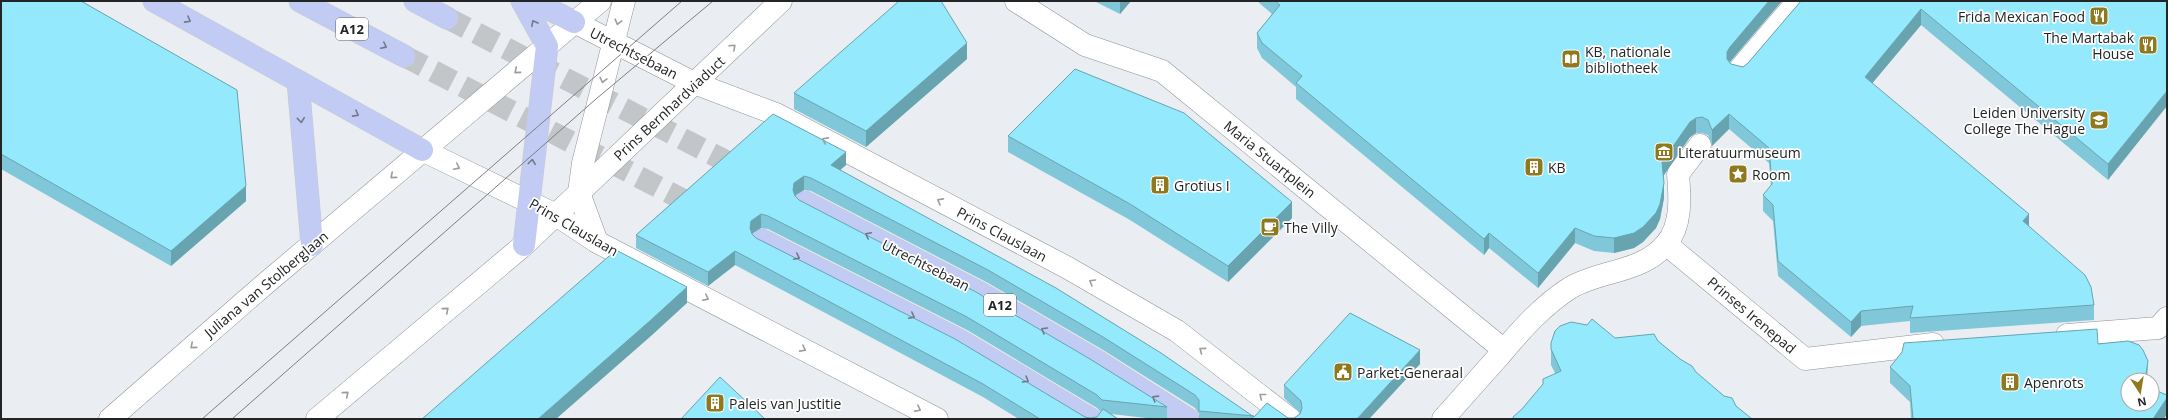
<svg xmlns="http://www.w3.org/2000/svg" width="2168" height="420" font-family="'Open Sans',sans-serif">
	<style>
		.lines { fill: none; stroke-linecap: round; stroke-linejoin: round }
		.primary-tunnel { stroke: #c2c6c9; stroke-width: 22; stroke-dasharray: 22 11; stroke-linecap: butt }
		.pedestrian-casing { stroke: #8e9295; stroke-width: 23 }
		.tertiary-casing { stroke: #8e9295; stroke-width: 23 }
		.primary-casing { stroke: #cacacb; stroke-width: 23 }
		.pedestrian { stroke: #fff; stroke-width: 22 }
		.tertiary { stroke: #fff; stroke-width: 22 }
		.primary { stroke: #c1cbf4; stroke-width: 22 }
		.tram { stroke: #7c7e80; stroke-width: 1 }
		.wall { fill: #80c8d9; fill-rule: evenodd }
		.shaded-wall { fill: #68a3b0 }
		.building { fill: #95e9fc; stroke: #68a3b0 }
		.oneway { stroke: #72788c }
		.oneway2 { stroke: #9c9c9d }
		.labels { text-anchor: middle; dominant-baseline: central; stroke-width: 3.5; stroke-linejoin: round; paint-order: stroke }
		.shield { fill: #fff; stroke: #656666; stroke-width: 1 }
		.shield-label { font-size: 13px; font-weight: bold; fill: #232425 }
		.poi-label { font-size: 14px; fill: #232425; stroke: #fff; text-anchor: start }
		.street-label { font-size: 14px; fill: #232425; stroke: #fff }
	</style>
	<rect width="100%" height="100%" fill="#eaeef2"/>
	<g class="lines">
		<!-- primary-tunnel -->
		<g class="primary-tunnel">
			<path d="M447,18L749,173"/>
			<path d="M404,56L705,211"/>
		</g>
		<defs>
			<g id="pedestrian">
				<path d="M1016,1L1085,45L1162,71L1504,350"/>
				<path d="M1739,70L1798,1"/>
				<path d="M1666,244L1805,359L1933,344"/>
				<path d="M2067,335L2158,328L2167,318"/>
				<path d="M1443,419C1462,398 1481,376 1500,355C1521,330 1542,306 1570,288C1600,270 1642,273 1666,244C1682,226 1680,197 1678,174L1700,145"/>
			</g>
			<g id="tertiary">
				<path d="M574,22L694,83L776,114L1068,268L1177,331L1290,419"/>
				<path d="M422,150L556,215L597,242L937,419"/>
				<path d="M597,242L579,193L583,163L624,1"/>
				<path d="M110,419L265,284L600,1"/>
				<path d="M317,419L524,245L781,1"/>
			</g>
			<g id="primary">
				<path d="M154,1L422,150"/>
				<path d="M300,1L404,56"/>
				<path d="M415,1L447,18"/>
				<path d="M522,1L547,46L524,245"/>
				<path d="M533,1L574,22"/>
				<path d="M298,81L312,245"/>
				<path d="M805,202L982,294L1097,361L1188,419"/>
				<path d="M762,240L961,341L1091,419"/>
			</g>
		</defs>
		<!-- pedestrian casing -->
		<use href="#pedestrian" class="pedestrian-casing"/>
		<!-- tertiary casing -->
		<use href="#tertiary" class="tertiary-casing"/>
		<!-- primary casing -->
		<use href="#primary" class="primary-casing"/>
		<!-- pedestrian -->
		<use href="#pedestrian" class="pedestrian"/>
		<!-- tertiary -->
		<use href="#tertiary" class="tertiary"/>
		<!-- primary -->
		<use href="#primary" class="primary"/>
		<!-- tram -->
		<g class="tram">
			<path d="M202,419L682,1"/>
			<path d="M232,419L596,99L713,1"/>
		</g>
	</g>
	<!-- wall -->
	<g class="wall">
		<path d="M1,1L246,201L171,266L1,169Z"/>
		<path d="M1094,1H1131L1120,14Z"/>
		<path d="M1257,1H1782L1729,62L1731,64L1743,67L1748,63L1801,1H2167L2108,180L1921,25L1872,83L2029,226L2094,305V320L1910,333V321L1861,326L1851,337L1778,276L1773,221L1763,211V195L1771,186L1769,163L1729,129L1712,146L1708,135L1702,133H1696L1690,137L1663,176L1664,198L1660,219L1656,228L1643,242L1634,248L1614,253L1594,251L1575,243L1538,288L1489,248L1484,255L1296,99V87L1262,58L1257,48V33L1272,14Z"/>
		<path d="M967,59L866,147L794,109V93Z"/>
		<path d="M773,114L846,165L840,170L1254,417L1288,418H1294L1300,414V413L1284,398V385L1420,364L1369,419H1199V414L1195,408L1103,350L988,283L811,191L804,190L795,196L799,200L1167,407V419H1155L1111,414L1118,419H1019L983,397L735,265L708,286L636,248V235ZM761,228L768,229L967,330L1097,408L1101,412L1097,417L1090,418L1085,417L756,238L752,234Z"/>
		<path d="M1008,136L1292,218L1228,282L1130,220L1008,152Z"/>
		<path d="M1615,338L1658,341L1736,406L1522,409L1555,373L1551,365V343Z"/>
		<path d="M2098,344L2148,377L2147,380H2128L2164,419H1911L1910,402L1890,383V367Z"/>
	</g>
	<!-- shaded-wall -->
	<g class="shaded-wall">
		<path d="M1120,1H1131L1120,14Z"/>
		<path d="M1769,1H1782L1730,62L1727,67V52L1730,47Z"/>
		<path d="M1921,9V25L1865,92V77Z"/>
		<path d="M967,43V59L866,147V131Z"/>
		<path d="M2167,91V106L2108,180V164Z"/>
		<path d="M1729,114V129L1712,146V130Z"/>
		<path d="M1696,118V133L1690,137L1662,178V162L1690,122Z"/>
		<path d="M846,152V165L831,178V165Z"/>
		<path d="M804,176V190L794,196L793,190L794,183Z"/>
		<path d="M1664,183V198L1660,219L1656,228L1643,242L1634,248L1614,253V238Z"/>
		<path d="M246,186V201L171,266V251Z"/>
		<path d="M1292,202V218L1228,282V266Z"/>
		<path d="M761,214V228L751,234L750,228L751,221Z"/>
		<path d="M2029,214V229L2023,221Z"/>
		<path d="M1575,228V243L1538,288V273Z"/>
		<path d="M1489,233V248L1484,255V239Z"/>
		<path d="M735,251V265L708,286V272Z"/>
		<path d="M687,287V303L651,336L556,419H538Z"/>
		<path d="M1861,311V326L1851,337V322Z"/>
		<path d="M1420,350V364L1369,419H1357Z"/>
		<path d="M2148,361L2147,380H2145Z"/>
		<path d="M2167,398V414L2164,419H2153Z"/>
	</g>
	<!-- building -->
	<g class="building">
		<path d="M1,1H81L237,90L246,186L171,251L1,154Z"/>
		<path d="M899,1H941L967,43L866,131L794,93Z"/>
		<path d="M1275,1H1769L1730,47L1727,52V59L1731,64L1743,67L1748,63L1801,1H2167V91L2108,164L1921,9L1865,77L2029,214L2023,221L2085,275L2091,287L2094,305L1910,318L1913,306L1861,311L1851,322L1778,261L1773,205L1763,195L1772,184L1769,148L1729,114L1712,130L1708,120L1702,117L1696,118L1690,122L1662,162L1664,183L1660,204L1656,213L1643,227L1634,233L1614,238L1594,236L1575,228L1538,273L1489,233L1484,239L1296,83L1302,76L1262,43L1257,33L1280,5Z"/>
		<path d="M1075,69L1184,113L1292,202L1228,266L1130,204L1008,136Z"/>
		<path d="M773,114L846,152L831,165L1056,288L1161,353L1254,417L1267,403L1288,418H1294L1300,414L1302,408L1301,401L1284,385L1350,313L1420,350L1357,419H1251L1254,416L1199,411V400L1195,395L1103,337L988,270L811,178L804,176L794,183L793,190L795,196L799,200L976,292L1090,359L1167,407L1102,400L1097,395L967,317L768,216L761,214L751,221L750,228L752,234L756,238L955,339L1085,417L1090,418L1097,417L1103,409L1118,419H1040L983,384L735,251L708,272L636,235Z"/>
		<path d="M616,250L687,287L651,320L538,419H422Z"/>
		<path d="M1592,319L1615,338L1654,334L1658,341L1680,359L1692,366L1696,372L1724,396L1732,398L1736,406L1752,419H1513V417L1522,409L1543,384V379L1561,371L1551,349V343L1555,331L1560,326L1571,322L1587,325Z"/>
		<path d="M2097,329L2098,344L2128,341L2139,345L2143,350L2148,361L2145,380H2128V404H2152V389L2167,395V398L2153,419H1913L1910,386L1890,367L1902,352L1904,343Z"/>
		<path d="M720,377L765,419H681Z"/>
	</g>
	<!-- one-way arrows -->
	<defs><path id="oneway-chevron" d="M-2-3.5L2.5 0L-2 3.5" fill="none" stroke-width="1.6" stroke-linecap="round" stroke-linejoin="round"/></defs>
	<g class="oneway">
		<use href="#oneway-chevron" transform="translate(188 20) rotate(29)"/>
		<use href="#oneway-chevron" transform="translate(534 23) rotate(-119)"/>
		<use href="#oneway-chevron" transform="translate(384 46) rotate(27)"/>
		<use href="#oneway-chevron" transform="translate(356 114) rotate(29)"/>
		<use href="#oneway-chevron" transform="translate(301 120) rotate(84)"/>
		<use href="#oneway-chevron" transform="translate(532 162) rotate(-83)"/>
		<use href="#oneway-chevron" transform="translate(868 235) rotate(-153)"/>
		<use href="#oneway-chevron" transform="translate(797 257) rotate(27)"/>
		<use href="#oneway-chevron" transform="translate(912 316) rotate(27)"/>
		<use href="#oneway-chevron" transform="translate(1044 330) rotate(-150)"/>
		<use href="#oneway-chevron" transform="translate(1026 380) rotate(30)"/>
		<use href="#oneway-chevron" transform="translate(1155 398) rotate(-148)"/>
	</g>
	<g class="oneway2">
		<use href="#oneway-chevron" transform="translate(618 22) rotate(105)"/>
		<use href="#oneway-chevron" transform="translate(733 47) rotate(-43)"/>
		<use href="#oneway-chevron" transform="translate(517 71) rotate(140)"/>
		<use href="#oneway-chevron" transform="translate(603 80) rotate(104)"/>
		<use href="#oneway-chevron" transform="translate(825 140) rotate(-152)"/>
		<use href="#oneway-chevron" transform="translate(457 167) rotate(26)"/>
		<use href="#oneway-chevron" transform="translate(393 176) rotate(139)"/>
		<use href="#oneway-chevron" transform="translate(940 201) rotate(-152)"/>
		<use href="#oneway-chevron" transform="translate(1092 282) rotate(-150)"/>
		<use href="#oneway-chevron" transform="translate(706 298) rotate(27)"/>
		<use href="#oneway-chevron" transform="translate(446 310) rotate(-40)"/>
		<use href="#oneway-chevron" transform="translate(193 346) rotate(139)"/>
		<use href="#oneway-chevron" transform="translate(803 349) rotate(28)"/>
		<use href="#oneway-chevron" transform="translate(1202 350) rotate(-143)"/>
		<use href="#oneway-chevron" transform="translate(346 394) rotate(-40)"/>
		<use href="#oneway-chevron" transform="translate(1262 396) rotate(-141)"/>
		<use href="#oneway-chevron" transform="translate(918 409) rotate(28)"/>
	</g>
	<!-- icons -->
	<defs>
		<symbol id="restaurant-square" viewBox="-11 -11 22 22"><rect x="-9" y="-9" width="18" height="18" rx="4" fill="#8f781d" stroke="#fff"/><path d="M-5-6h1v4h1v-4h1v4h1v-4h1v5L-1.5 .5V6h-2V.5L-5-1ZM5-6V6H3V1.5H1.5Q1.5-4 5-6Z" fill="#fff"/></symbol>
		<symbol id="library-square" viewBox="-11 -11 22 22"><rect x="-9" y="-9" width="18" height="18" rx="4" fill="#8f781d" stroke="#fff"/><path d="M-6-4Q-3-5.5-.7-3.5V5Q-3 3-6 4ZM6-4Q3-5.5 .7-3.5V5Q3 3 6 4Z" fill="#fff"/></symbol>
		<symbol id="university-square" viewBox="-11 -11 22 22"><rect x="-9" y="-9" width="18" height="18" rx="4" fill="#8f781d" stroke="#fff"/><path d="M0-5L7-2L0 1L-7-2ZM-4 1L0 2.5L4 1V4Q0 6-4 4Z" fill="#fff"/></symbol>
		<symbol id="museum-square" viewBox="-11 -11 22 22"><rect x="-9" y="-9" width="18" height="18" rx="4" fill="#8f781d" stroke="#fff"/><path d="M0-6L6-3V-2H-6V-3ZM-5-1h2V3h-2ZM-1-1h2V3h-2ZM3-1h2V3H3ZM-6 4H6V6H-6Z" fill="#fff"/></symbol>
		<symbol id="building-square" viewBox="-11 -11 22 22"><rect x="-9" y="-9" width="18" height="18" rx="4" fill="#8f781d" stroke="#fff"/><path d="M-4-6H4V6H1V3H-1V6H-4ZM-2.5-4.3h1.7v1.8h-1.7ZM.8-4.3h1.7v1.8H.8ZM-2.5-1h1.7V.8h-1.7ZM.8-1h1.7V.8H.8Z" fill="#fff"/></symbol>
		<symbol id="sight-square" viewBox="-11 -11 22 22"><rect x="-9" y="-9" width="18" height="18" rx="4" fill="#8f781d" stroke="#fff"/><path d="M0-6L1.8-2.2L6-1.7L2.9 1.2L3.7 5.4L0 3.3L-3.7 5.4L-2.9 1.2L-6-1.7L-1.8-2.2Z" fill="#fff"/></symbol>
		<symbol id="cafe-square" viewBox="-11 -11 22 22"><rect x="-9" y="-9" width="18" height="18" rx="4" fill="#8f781d" stroke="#fff"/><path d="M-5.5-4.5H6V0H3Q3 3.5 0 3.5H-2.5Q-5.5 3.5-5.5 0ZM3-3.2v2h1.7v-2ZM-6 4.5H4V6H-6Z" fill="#fff"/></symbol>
		<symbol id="civic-square" viewBox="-11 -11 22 22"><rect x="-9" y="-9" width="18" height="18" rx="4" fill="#8f781d" stroke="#fff"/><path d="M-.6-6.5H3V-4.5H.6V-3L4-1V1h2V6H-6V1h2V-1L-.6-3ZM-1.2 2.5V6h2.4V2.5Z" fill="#fff"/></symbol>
	</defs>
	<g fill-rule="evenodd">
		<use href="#restaurant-square" x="2088" y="5" width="22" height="22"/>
		<use href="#restaurant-square" x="2137" y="34" width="22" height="22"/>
		<use href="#library-square" x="1560" y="48" width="22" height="22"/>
		<use href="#university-square" x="2088" y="109" width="22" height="22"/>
		<use href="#museum-square" x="1653" y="141" width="22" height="22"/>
		<use href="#building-square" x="1523" y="156" width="22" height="22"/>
		<use href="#sight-square" x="1727" y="163" width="22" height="22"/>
		<use href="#building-square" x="1149" y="174" width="22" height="22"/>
		<use href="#cafe-square" x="1259" y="216" width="22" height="22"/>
		<use href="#civic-square" x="1332" y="361" width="22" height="22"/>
		<use href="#building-square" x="1999" y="371" width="22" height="22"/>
		<use href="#building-square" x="704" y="392" width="22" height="22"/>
	</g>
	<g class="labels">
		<!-- shield labels -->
		<g class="shield">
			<rect x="336" y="18" width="32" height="22" rx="3"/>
			<rect x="984" y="294" width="32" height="22" rx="3"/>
		</g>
		<g class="shield-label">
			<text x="352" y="29">A12</text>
			<text x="1000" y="305">A12</text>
		</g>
		<!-- poi labels -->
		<g class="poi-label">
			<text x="2085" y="16" text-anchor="end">Frida Mexican Food</text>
			<text x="2134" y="37" text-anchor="end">The Martabak<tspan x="2134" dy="16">House</tspan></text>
			<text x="1585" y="51">KB, nationale<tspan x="1585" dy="16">bibliotheek</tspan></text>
			<text x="2085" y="112" text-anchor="end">Leiden University<tspan x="2085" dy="16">College The Hague</tspan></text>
			<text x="1678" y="152">Literatuurmuseum</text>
			<text x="1548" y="167">KB</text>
			<text x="1752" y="174">Room</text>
			<text x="1174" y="185">Grotius I</text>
			<text x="1284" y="227">The Villy</text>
			<text x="1357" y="372">Parket-Generaal</text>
			<text x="2024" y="382">Apenrots</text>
			<text x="729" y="403">Paleis van Justitie</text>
		</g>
		<!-- street labels -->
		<g class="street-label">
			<text transform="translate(634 53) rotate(27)">Utrechtsebaan</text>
			<text transform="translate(669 108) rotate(-43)">Prins Bernhardviaduct</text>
			<text transform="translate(1270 159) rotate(39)">Maria Stuartplein</text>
			<text transform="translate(574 227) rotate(30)">Prins Clauslaan</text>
			<text transform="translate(1002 234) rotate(28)">Prins Clauslaan</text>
			<text transform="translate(926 265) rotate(27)">Utrechtsebaan</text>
			<text transform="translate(266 284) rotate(-40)">Juliana van Stolberglaan</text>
			<text transform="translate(1752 315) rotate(40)">Prinses Irenepad</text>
		</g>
	</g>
	<!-- border -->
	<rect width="2168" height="420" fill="none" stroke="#232425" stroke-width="4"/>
	<!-- north arrow -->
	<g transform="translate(2140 392) rotate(168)"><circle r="19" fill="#ffffff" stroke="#a7a7a8"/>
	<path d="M0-3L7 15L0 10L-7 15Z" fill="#8f781d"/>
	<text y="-6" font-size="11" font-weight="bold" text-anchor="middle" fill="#232425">N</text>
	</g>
</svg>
